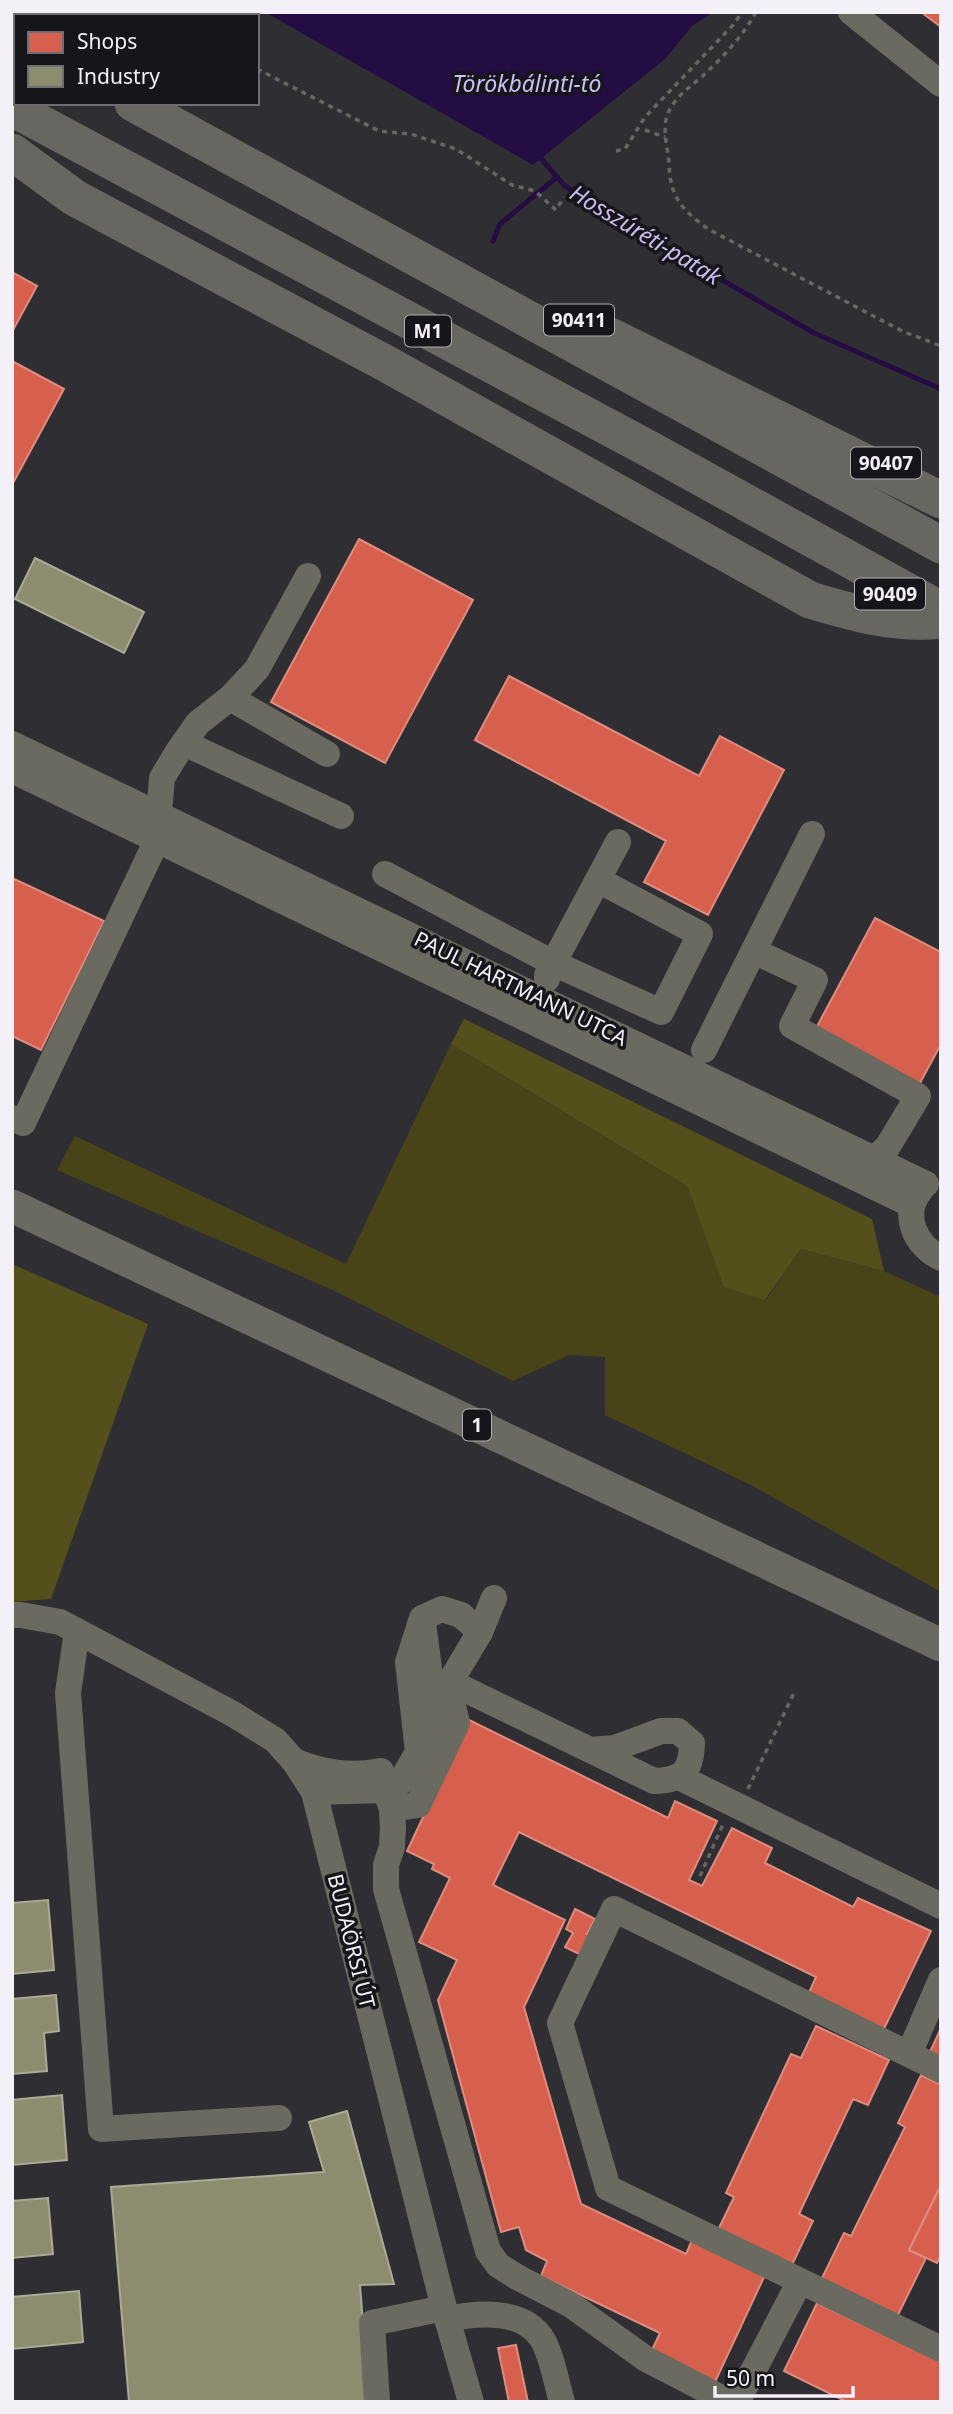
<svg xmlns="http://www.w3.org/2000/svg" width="953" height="2414" font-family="'Noto Sans',sans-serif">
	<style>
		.green { fill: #484417 }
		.forest { fill: #53501c }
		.water { fill: #240d42 }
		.shops { fill: #d6604d; stroke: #df8c80; stroke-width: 2 }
		.industry { fill: #8c8c6e; stroke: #abaa97; stroke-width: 2 }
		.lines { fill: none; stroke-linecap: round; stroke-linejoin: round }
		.stream { stroke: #240d42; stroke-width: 5 }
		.path { stroke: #676662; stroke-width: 3.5; stroke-dasharray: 5 5; stroke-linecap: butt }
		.minor { stroke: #6a6a61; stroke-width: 26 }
		.major { stroke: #6a6a62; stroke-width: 33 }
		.highway { stroke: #676660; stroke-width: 37 }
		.labels { text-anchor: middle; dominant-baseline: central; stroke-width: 7; stroke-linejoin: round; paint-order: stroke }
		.shield { fill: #161519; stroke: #b1afb4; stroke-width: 2 }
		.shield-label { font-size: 19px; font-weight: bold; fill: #f3f1f7 }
		.street-label { font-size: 21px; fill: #f3f1f7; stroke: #161519 }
		.water-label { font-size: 23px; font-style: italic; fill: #cbbcf3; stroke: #161519 }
	</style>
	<rect width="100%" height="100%" fill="#2f2e32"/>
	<!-- green -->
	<path class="green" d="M451,1044L687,1186L725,1287L766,1300L801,1249L884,1271L941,1297V1592L751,1485L605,1415V1357L569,1355L513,1381L335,1291L57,1170L75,1136L346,1264Z"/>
	<!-- forest -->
	<g class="forest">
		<path d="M464,1019L872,1219L884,1271L801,1249L765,1300L724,1287L687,1186L451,1044Z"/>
		<path d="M12,1264L148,1324L51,1599L12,1602Z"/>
	</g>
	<!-- water -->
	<path class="water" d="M265,12H713L692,26L665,59L533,165Z"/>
	<!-- shops -->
	<g class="shops">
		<path d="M921,12H941V27Z"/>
		<path d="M12,272L37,286L12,332Z"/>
		<path d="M12,361L64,389L12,485Z"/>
		<path d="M359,539L473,600L385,763L271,702Z"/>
		<path d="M509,676L699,776L720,736L784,770L708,915L644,882L666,841L475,740Z"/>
		<path d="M12,878L104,921L41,1050L12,1036Z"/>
		<path d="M875,918L941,952V1044L919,1085L815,1030Z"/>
		<path d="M469,1720L668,1818L675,1801L717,1821L689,1880L702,1886L732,1828L772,1848L765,1863L853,1907L858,1898L931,1931L883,2031L807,1997L816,1977L519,1832L493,1885L565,1920L524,2007L581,2204L686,2254L692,2240L765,2275L715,2382L651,2352L660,2333L541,2276L547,2261L526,2250L519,2227L501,2232L438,2000L457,1960L419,1942L450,1878L432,1869L434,1864L407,1851Z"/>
		<path d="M575,1909L595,1919L587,1934L591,1936L581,1955L565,1947L573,1933L566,1929Z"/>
		<path d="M816,2026L889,2060L868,2105L853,2099L799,2214L813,2221L791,2267L717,2232L734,2197L726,2193L791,2054L801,2058Z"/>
		<path d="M941,2028V2061L929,2054Z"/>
		<path d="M921,2075L941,2085V2185L909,2250L926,2258L896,2319L820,2282L844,2233L851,2236L905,2127L898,2123Z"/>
		<path d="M941,2185V2255L937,2263L909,2250Z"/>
		<path d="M817,2303L941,2362V2402H847L784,2371Z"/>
		<path d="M516,2345L528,2402H509L498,2348Z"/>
	</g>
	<!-- industry -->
	<g class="industry">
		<path d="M35,558L144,612L124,653L15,599Z"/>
		<path d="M48,1900L54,1970L12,1974V1903Z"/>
		<path d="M56,1995L59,2031L44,2033L47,2071L12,2074V1999Z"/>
		<path d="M62,2095L67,2160L12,2165V2100Z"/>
		<path d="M347,2111L394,2284L360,2285L369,2402H129L111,2187L324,2172L309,2122Z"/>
		<path d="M48,2198L53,2254L12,2258V2201Z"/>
		<path d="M79,2291L83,2342L12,2349V2297Z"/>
	</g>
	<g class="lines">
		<!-- stream -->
		<g class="stream">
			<path d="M538,155L564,185L590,204L814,333L941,389"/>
			<path d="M493,241L500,224L557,177"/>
		</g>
		<!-- path -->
		<g class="path">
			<path d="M159,12L165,16"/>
			<path d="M756,12C744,34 726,54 708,71C693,86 671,97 666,120C663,134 668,149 669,163C670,197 681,209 708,229L902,331L941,346"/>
			<path d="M257,69L379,131L411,134L456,149L512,185L535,191L556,210L564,197"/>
			<path d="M645,130L665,137"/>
			<path d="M616,151L625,149L645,117L734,24L742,12"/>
			<path d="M748,1789L794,1693"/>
			<path d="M700,1876L724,1822"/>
		</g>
		<!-- minor -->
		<g class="minor">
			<path d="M851,12L941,84"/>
			<path d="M230,698L327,754"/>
			<path d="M184,743L341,816"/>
			<path d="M12,744L926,1184"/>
			<path d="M12,770L912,1205"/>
			<path d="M159,813L162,778L179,750L198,723L230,698L257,669L308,576"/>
			<path d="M385,874L553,963L661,1012L700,934L598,880"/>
			<path d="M754,951L815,980L792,1026L918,1096L888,1146L875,1159"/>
			<path d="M547,979V975L618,842"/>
			<path d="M704,1050L812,834"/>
			<path d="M12,1118L23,1123L157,840"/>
			<path d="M920,1191C901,1214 915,1246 941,1258"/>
			<path d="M12,1615H21L60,1622L233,1714L275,1740L294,1761L314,1792L444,2308L471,2402"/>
			<path d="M423,1623L435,1714"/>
			<path d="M77,1631L68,1693L101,2129L279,2118"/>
			<path d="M450,1682L654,1781C683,1780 691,1772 692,1743L678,1731H661L615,1748L590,1750"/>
			<path d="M418,1752L408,1662L422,1618L442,1609L461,1615L480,1632"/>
			<path d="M294,1761C323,1773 350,1777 381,1771"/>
			<path d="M379,1772L392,1809L393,1828L392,1847L386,1865V1889L488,2251L498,2265L517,2277L571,2305L646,2359L729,2402"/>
			<path d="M679,1777L941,1906"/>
			<path d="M314,1792L386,1790L400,1783L418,1752L450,1682L480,1632L494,1598"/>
			<path d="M392,1809L418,1805L457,1723L453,1706L442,1701"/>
			<path d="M909,2054L941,1980"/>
			<path d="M941,2070L614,1909L560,2023L608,2188L941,2349"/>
			<path d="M447,2319C481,2312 532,2308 547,2349C554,2366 557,2385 562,2402"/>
			<path d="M377,2402L372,2323L444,2308"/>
			<path d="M737,2402L800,2281"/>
		</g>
		<!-- major -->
		<path class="major" d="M12,1206L941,1645"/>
		<!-- highway -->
		<g class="highway">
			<path d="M12,37L16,39"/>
			<path d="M133,103L941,545"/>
			<path d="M12,108L651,450L941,610"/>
			<path d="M12,152L75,198L385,363L810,600C853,613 896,625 941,620"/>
			<path d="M588,325L941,500"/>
		</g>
	</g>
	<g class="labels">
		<!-- shield labels -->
		<g class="shield">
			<rect x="544" y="304.5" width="70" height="31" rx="5"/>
			<rect x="405" y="315.5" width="46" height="31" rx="5"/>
			<rect x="851" y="447.5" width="70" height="31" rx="5"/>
			<rect x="855" y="578.5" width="70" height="31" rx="5"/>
			<rect x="463" y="1409.5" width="28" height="31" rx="5"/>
		</g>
		<g class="shield-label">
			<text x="579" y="320">90411</text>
			<text x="428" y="331">M1</text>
			<text x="886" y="463">90407</text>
			<text x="890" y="594">90409</text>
			<text x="477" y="1425">1</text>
		</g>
		<!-- street labels -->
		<g class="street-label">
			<text transform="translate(521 988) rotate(26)">PAUL HARTMANN UTCA</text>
			<text transform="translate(352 1941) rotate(76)">BUDAÖRSI ÚT</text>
		</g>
		<!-- water labels -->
		<g class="water-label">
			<text x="527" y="83">Törökbálinti-tó</text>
			<text transform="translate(646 234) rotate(31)">Hosszúréti-patak</text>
		</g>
	</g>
	<!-- border -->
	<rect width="953" height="2414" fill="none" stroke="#f3f1f7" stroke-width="28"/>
	<!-- legend -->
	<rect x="14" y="14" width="245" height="91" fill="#161519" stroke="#6e6d72" stroke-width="2"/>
	<rect x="28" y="32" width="35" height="21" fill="#d6604d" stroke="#6e6d72" stroke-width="2"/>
	<text x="77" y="49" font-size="21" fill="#f3f1f7">Shops</text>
	<rect x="28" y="66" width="35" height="21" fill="#8c8c6e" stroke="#6e6d72" stroke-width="2"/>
	<text x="77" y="84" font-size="21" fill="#f3f1f7">Industry</text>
	<!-- scale -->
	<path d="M715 2386v10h138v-10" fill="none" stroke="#f3f1f7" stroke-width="3.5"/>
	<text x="726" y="2386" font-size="21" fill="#f3f1f7" stroke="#161519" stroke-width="5" paint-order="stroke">50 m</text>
</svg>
